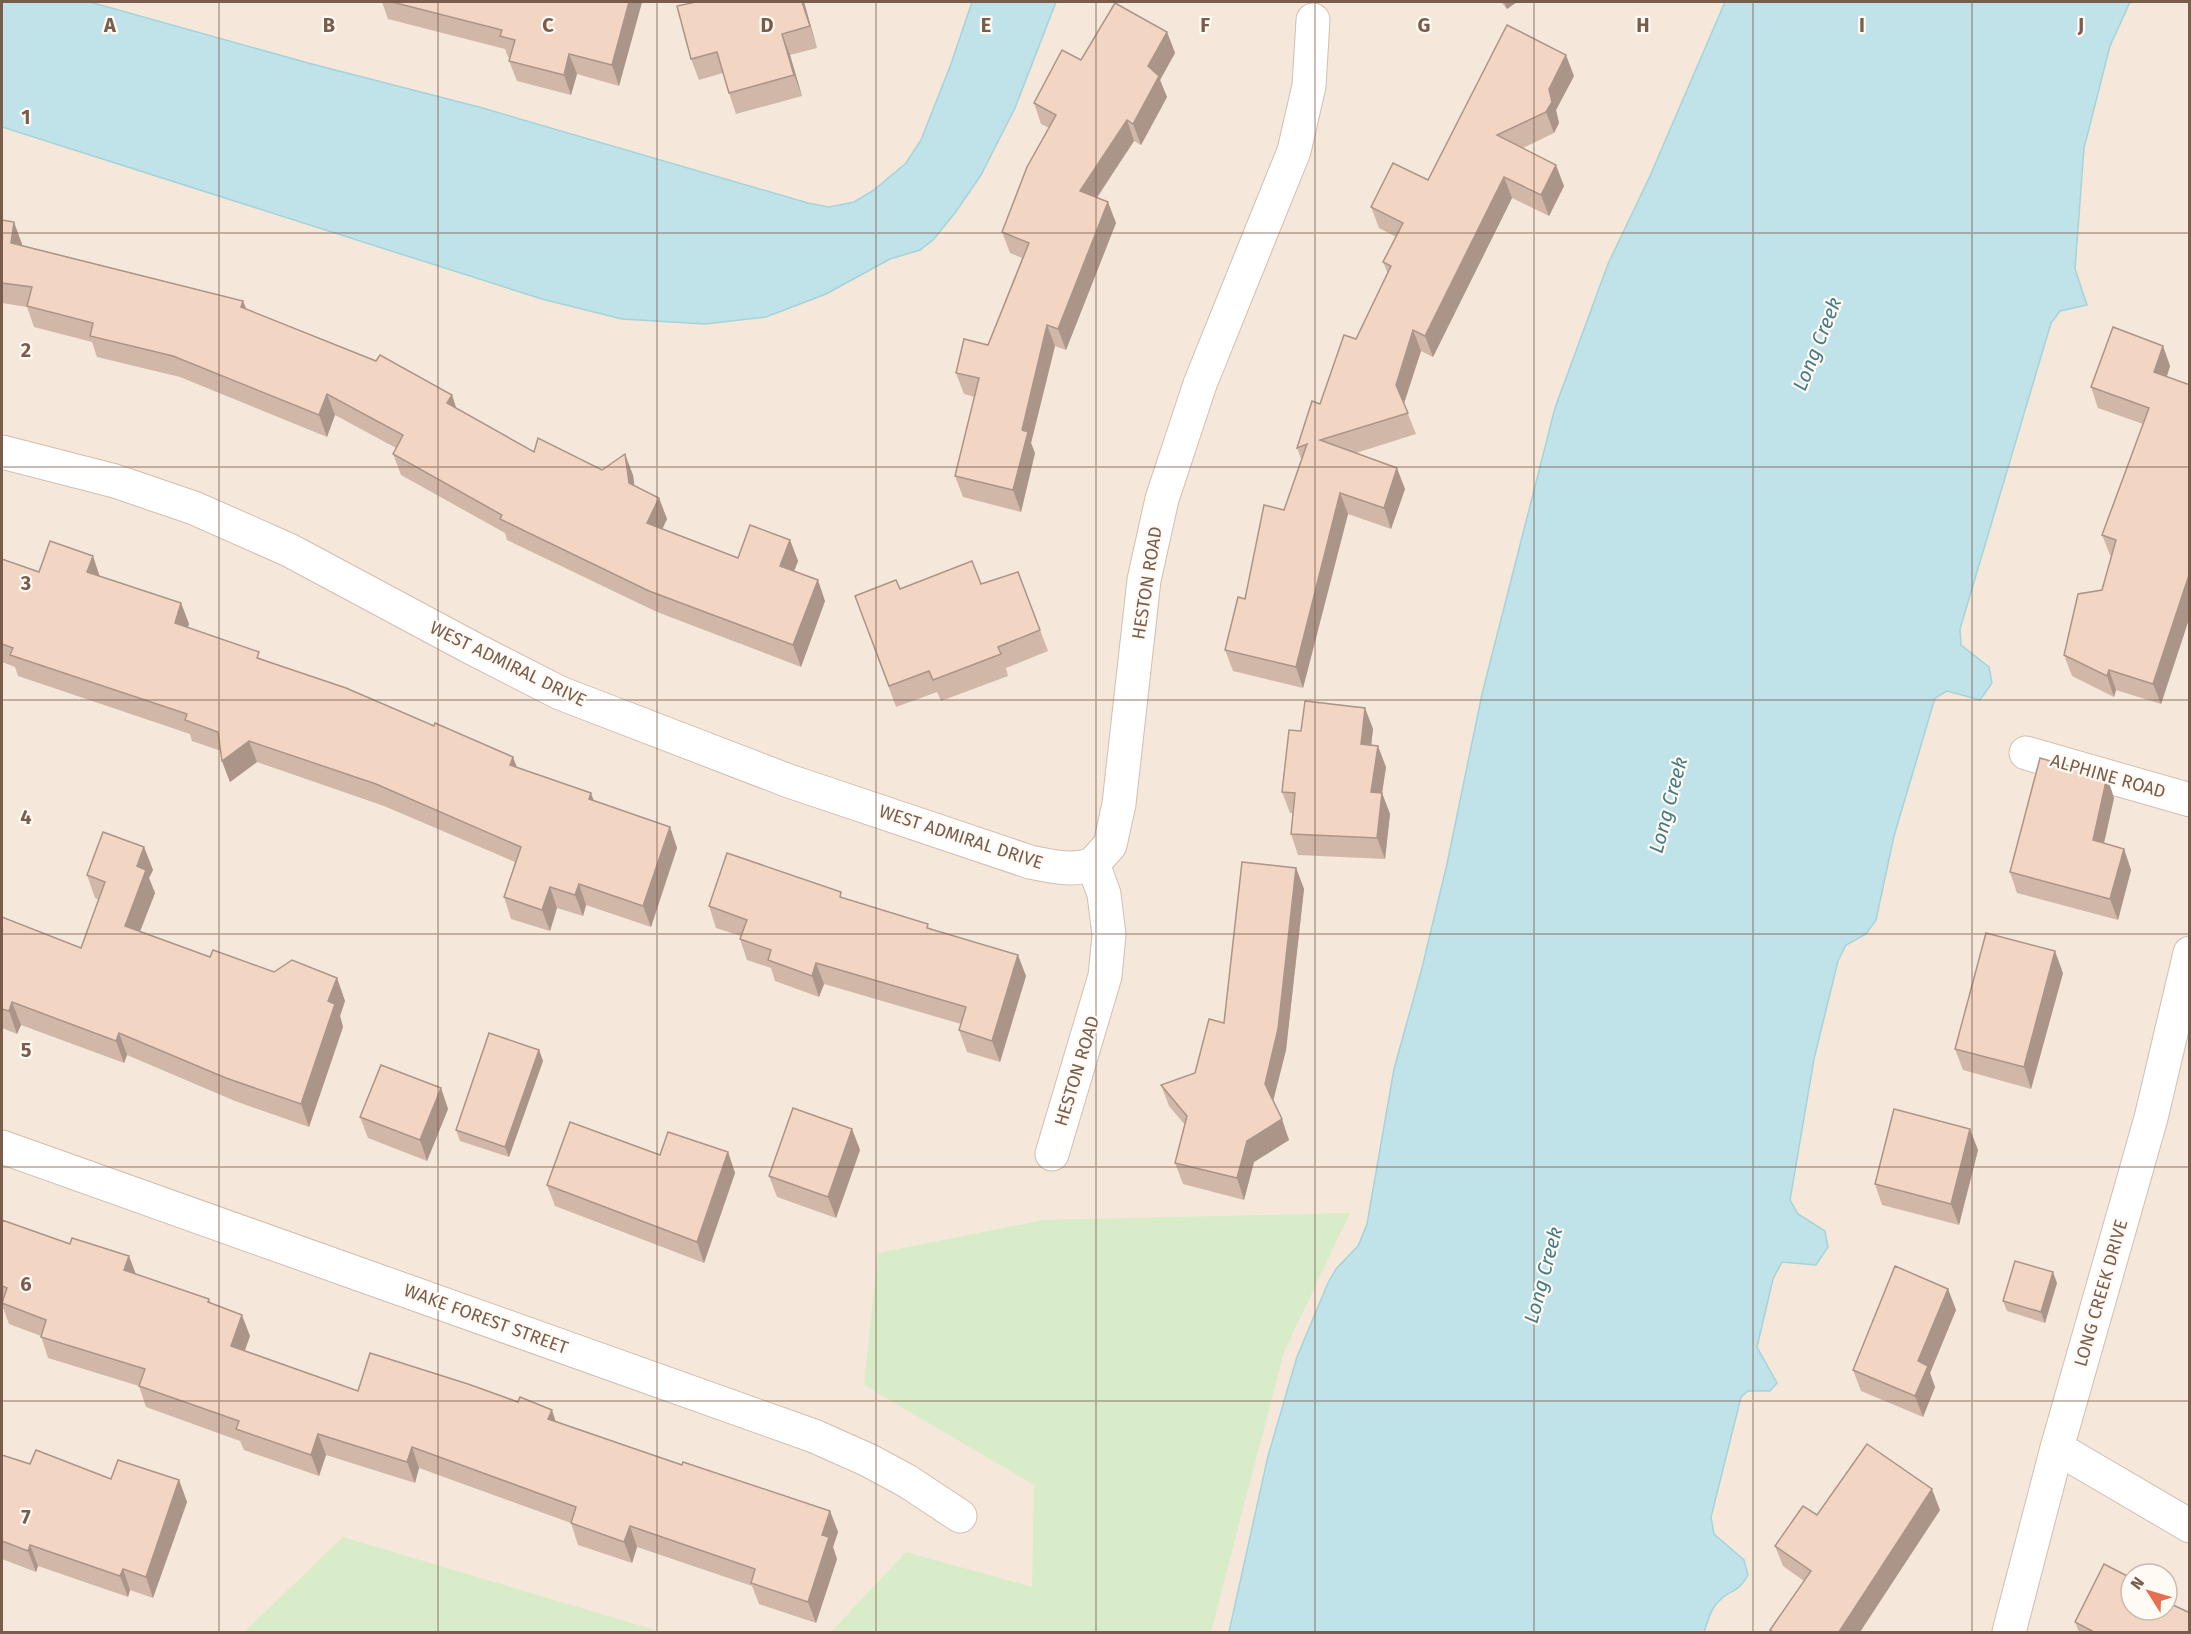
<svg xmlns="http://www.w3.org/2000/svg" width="2191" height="1634" font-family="'Fira Sans',sans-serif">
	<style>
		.residential { fill: #f5e8da; fill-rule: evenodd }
		.green { fill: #d8ecc9 }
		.water { fill: #bfe3e8; stroke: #a5d3da; stroke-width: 1.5 }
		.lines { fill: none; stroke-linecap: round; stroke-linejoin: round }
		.street-casing { stroke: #d1beb0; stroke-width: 35 }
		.street { stroke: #fff; stroke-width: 33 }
		.wall { fill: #d1b7a8 }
		.shaded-wall { fill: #aa9588 }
		.building { fill: #f3d5c3; stroke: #aa9588; stroke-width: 1.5 }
		.grid { fill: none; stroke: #7a5c4d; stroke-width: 1.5; stroke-opacity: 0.55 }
		.labels { text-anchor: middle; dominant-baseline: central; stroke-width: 4.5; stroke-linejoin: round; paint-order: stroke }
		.street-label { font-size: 18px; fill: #7a5c4d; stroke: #fffaf3 }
		.water-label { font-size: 20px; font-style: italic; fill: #437c86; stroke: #fffaf3 }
		.grid-label { font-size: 20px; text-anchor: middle; font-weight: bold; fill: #7a5c4d; stroke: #fffaf3; stroke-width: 4.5; stroke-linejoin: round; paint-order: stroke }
	</style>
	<rect width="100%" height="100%" fill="#fdf6ec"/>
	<!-- residential -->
	<g class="residential">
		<path d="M90,2H972L951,64L921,140L906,163L874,190L854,202L829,207L808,203L479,107L308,63Z"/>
		<path d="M1056,2H1725L1650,176L1608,264L1555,408L1482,694L1447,864L1421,972L1394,1069L1367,1224L1358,1246L1336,1269L1328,1283L1297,1357L1268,1456L1229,1632H2V127L542,299L826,294L890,259L920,250L933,240L955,213L981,175L1015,108Z"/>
		<path d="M2130,2H2189V1632H1704L1711,1612L1719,1600L1741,1587L1744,1560L1714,1534L1711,1517L1741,1397L1748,1391H1770L1757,1347L1773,1279L1782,1262L1816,1265L1825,1231L1798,1214L1790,1200L1814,1059L1838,961L1846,945L1866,934L1876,920L1894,836L1935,698L1947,691L1980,700L1989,666L1961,645L1960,629L2051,323L2060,311L2087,305L2075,269L2084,148L2110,46ZM2131,1574H2167V1610H2131Z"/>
	</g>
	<!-- green -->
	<g class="green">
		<path d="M1350,1213L1284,1352L1211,1632H831L906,1552L1032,1587L1034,1485L864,1385L878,1253L1043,1220Z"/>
		<path d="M343,1537L662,1632H244Z"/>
	</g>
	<!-- water -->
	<g class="water">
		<path d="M2,2H90L308,63L479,107L808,203L829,207L854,202L874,190L906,163L921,140L951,64L972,2H1056L1015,108L981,175L955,213L933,240L920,250L890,259L826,294L766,317L705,324L622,319L542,299L2,127Z"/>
		<path d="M1725,2H2130L2110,46L2084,148L2075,269L2087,305L2060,311L2051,323L1960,629L1961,645L1989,667L1992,683L1980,700L1947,691L1935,698L1894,836L1876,920L1866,934L1846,945L1838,961L1814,1059L1790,1200L1798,1214L1825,1231L1828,1247L1816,1265L1782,1262L1773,1279L1757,1347L1777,1383L1770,1391H1748L1741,1397L1711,1517L1714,1534L1744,1560L1748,1575C1737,1595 1731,1588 1719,1601C1710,1609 1708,1622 1704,1632H1229L1268,1456L1297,1357L1328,1283L1336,1269L1358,1246L1367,1224L1394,1069L1421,972L1447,864L1482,694L1555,408L1608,264L1650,176Z"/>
	</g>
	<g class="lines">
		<defs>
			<g id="street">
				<path d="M2,452L115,481L194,508L289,550L472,648L560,693L789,781L1030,862C1051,866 1072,872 1093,864"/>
				<path d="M2026,753L2190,800"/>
				<path d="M2,1147L814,1436L868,1460L907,1481L960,1516"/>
				<path d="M1052,1154L1105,976L1109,935L1104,894L1093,864L1110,845L1119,804L1144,580L1162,499L1200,384L1294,151L1309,86L1313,20"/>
				<path d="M2057,1448L2190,1526"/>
				<path d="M2009,1632L2057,1448L2151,1118L2190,953"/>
			</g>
		</defs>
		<!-- street casing -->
		<use href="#street" class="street-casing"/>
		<!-- street -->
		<use href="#street" class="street"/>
	</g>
	<!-- wall -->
	<g class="wall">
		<path d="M382,2H642L619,86L577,74L571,95L517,81L509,61L510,58L508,57L505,49L388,19Z"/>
		<path d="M696,2H804L817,48L790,55L802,96L736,114L729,93L723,73L699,80L691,59Z"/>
		<path d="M1501,2H1517L1507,9Z"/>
		<path d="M1167,32L1175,53L1160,80L1167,97L1141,145L1134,141L1097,198L1116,223L1066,350L1055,346L1031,443L1035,453L1021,512L963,497L955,476L975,397L964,394L956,373L988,345L1022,258L1010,253L1002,232L1049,128L1041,124L1034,103L1081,60Z"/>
		<path d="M1574,76L1556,110L1559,123L1554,133L1523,148L1564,186L1549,216L1512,198L1433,357L1421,351L1404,404L1416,434L1356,453L1405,489L1391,529L1348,514L1303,688L1233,671L1225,650L1245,599L1284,510L1302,461L1297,448L1356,339L1388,274L1383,262L1396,237L1379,228L1371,207L1428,180Z"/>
		<path d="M2,220L22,244V245L243,301L247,310L457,409L534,452L602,470L633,475L634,486L659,498L667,519L662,529L738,558L790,540L798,561L794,571L825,601L801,667L657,612L507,540L505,533L401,475L393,454L396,448L335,415L327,437L180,377L97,357L92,342L34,327L27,307L2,303Z"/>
		<path d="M2163,346L2170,366L2167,377L2190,385V616L2161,704L2116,690L2114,697L2072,676L2064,655L2102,590L2112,556L2110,555L2102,535L2143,424L2098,408L2091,387Z"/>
		<path d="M2,559L39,572L100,576L181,603L189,624L188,627L594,801L670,827L677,848L651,927L586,905L583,916L557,908L550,931L511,919L504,897L515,862L384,806L257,762L230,782L222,761L221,751L192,741L190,734L18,676L15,667L2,662Z"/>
		<path d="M1018,572L1048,651L1006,668L1008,676L941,701L937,692L896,707L855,596L900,589L981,584Z"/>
		<path d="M1365,708L1373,729L1371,745L1386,767L1382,793L1390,814L1385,859L1298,855L1291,834L1293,813H1290L1282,792L1301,731Z"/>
		<path d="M2107,777L2114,798L2104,843L2124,849L2131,870L2118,920L2017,893L2010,872Z"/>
		<path d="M144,847L153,870L149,878L155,893L140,932L210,957L274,972L337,978L345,1001L340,1016L343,1027L309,1127L235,1101L127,1055L124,1063L21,1025L17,1034L2,1028V917L81,948L99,900L95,898L87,875Z"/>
		<path d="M1296,868L1304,889L1286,1050L1273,1102L1289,1140L1254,1162L1244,1200L1183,1184L1175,1163L1185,1125L1169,1106L1161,1085L1195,1073L1224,1023Z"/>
		<path d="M843,898L930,928L1026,976L1000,1062L967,1052L959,1030L961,1024L824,984L819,997L775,981L771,968L747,960L740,939L741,936L716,928L709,906Z"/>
		<path d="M2063,973L2031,1089L1963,1070L1955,1049Z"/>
		<path d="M539,1050L543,1061L509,1157L460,1141L456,1130Z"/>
		<path d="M441,1088L448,1109L427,1161L368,1138L360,1117Z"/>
		<path d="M852,1129L860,1150L836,1218L777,1197L769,1176Z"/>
		<path d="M1978,1150L1959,1225L1882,1205L1875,1184Z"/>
		<path d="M728,1152L735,1173L704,1263L555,1206L547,1185L660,1155Z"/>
		<path d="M2,1220L135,1274L209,1299L211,1303L250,1336L244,1351L358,1391L556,1421L682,1465L830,1511L838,1532L833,1547L837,1559L816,1623L759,1604L752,1586L637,1547L632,1563L578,1545L571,1523L419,1468L415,1483L326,1455L319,1476L244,1450L240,1441L146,1407L139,1386L48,1358L41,1336L9,1324L2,1305Z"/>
		<path d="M2057,1283L2045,1323L2007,1311L2003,1301Z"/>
		<path d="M1948,1289L1956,1310L1930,1373L1935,1387L1923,1417L1861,1391L1853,1370Z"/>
		<path d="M2,1455L30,1464L111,1479L179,1480L187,1502L153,1598L130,1590L128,1597L38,1566L36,1572L2,1559Z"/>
		<path d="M1940,1510L1860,1632H1770V1630L1804,1581L1783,1566L1775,1546L1817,1515Z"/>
		<path d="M2131,1610L2190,1632H2079L2075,1622Z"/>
	</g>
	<!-- shaded-wall -->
	<g class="shaded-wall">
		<path d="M629,2H642L619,86L612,65Z"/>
		<path d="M802,2H804L817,48L810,26Z"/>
		<path d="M1504,2H1517L1507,9Z"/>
		<path d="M1167,32L1175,53L1160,80L1167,97L1141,145L1133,124L1148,66Z"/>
		<path d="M782,34L790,55L802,96L794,75Z"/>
		<path d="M569,54L577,74L571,95L564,75Z"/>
		<path d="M1566,55L1574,76L1556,110L1559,123L1554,133L1546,112L1549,89Z"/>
		<path d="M1127,120L1134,141L1087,212L1080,191Z"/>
		<path d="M1556,165L1564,186L1549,216L1541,195Z"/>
		<path d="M1504,177L1512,198L1433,357L1425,336Z"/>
		<path d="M1108,202L1116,223L1066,350L1058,329Z"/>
		<path d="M14,222L22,244L19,264L11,243Z"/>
		<path d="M243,301L251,322L241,307Z"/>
		<path d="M1047,325L1055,346L1031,443L1035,453L1021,512L1013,490L1022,430Z"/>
		<path d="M1413,330L1421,351L1403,406L1396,385Z"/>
		<path d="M2163,346L2170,366L2161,393L2154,372Z"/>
		<path d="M327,394L335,415L327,437L319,415Z"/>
		<path d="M452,395L459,416L447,403Z"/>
		<path d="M625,454L633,475L637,504L629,483Z"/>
		<path d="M1397,468L1405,489L1391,529L1384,508Z"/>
		<path d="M1340,493L1348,514L1303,688L1296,667Z"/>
		<path d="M659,498L667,519L655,545L647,523Z"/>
		<path d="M790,540L798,561L788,587L780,566Z"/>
		<path d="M93,556L100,577L87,572Z"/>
		<path d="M2190,572V616L2161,704L2153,684Z"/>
		<path d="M818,580L825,601L801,667L793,645Z"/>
		<path d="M181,603L189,624L182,644L175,623Z"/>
		<path d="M2109,670L2116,690L2114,697L2107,676Z"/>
		<path d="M1365,708L1373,729L1369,765L1361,744Z"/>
		<path d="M249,741L257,762L230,782L222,761Z"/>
		<path d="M1378,746L1386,767L1382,793L1390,814L1385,859L1377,838L1371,792Z"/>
		<path d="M513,757L521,778L510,765Z"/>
		<path d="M2107,777L2114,798L2100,861L2093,840Z"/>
		<path d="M591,793L599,814L589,799Z"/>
		<path d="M670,827L677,848L651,927L643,906Z"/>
		<path d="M144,847L153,870L149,878L155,893L133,949L125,926L137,866Z"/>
		<path d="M2124,849L2131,870L2118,920L2110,899Z"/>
		<path d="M1296,868L1304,889L1286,1050L1272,1105L1265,1084Z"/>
		<path d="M579,884L586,905L583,916L575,895Z"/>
		<path d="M550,887L557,908L550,931L542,910Z"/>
		<path d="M2055,951L2063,973L2031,1089L2024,1067Z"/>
		<path d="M1018,955L1026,976L1000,1062L992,1041Z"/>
		<path d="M816,963L824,984L819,997L812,976Z"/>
		<path d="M337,978L345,1001L340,1016L343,1027L309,1127L301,1104L328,1001Z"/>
		<path d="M12,1002L21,1025L17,1034L9,1011Z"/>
		<path d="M119,1033L127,1055L124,1063L116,1041Z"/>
		<path d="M539,1050L543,1061L509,1157L505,1147Z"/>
		<path d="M441,1088L448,1109L427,1161L420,1140Z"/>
		<path d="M1282,1119L1289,1140L1254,1162L1244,1200L1237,1178L1247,1141Z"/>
		<path d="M852,1129L860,1150L836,1218L828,1197Z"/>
		<path d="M1970,1129L1978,1150L1959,1225L1951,1204Z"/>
		<path d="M728,1152L735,1173L704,1263L697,1242Z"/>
		<path d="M129,1256L137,1277L124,1270Z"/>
		<path d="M2053,1272L2057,1283L2045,1323L2041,1312Z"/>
		<path d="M1948,1289L1956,1310L1930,1373L1935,1387L1923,1417L1915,1396L1918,1361Z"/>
		<path d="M242,1315L250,1336L239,1367L231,1346Z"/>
		<path d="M552,1410L559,1431L548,1419Z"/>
		<path d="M318,1434L326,1455L319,1476L311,1455Z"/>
		<path d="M412,1447L419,1468L415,1483L407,1462Z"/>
		<path d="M179,1480L187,1502L153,1598L146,1577Z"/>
		<path d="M1932,1489L1940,1510L1860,1632H1839Z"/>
		<path d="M830,1511L838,1532L833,1547L837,1559L816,1623L808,1602L822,1535Z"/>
		<path d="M630,1526L637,1547L632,1563L624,1542Z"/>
		<path d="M30,1545L38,1566L36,1572L28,1551Z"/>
		<path d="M123,1569L130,1590L128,1597L120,1576Z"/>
	</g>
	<!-- building -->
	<g class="building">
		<path d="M392,2H629L612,65L569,54L564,75L509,61L515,40L500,36L502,30Z"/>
		<path d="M696,2H802L810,26L782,34L794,75L729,93L717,52L691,59L677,6Z"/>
		<path d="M1115,3L1167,32L1148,66L1159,76L1133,124L1127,120L1080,191L1108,202L1058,329L1047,325L1022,430L1028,432L1013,490L955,476L979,378L956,373L964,339L988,345L1029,243L1002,232L1027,167L1056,115L1034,103L1062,50L1081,60Z"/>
		<path d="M1507,25L1566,55L1549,89L1552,102L1546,112L1497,135L1556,165L1541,195L1504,177L1425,336L1413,330L1396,385L1408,413L1320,440L1397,468L1384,508L1340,493L1296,667L1225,650L1238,597L1245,599L1264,505L1284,510L1307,444L1297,448L1312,401L1320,404L1344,335L1356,339L1391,266L1383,262L1403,223L1371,207L1393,163L1428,180Z"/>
		<path d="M2,220L14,222L11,243L243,301L241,307L376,361L380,355L452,395L447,403L534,452L538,438L602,470L625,454L629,483L659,498L647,523L738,558L750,525L790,540L780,566L818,580L793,645L649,591L500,519L502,515L393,454L403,435L327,394L319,415L173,356L90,336L93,323L27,306L32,287L2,283Z"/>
		<path d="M2113,327L2163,346L2154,372L2190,385V572L2153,684L2109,670L2107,676L2064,655L2078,594L2102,590L2116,540L2102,535L2149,408L2091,387Z"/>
		<path d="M50,541L93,556L87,572L181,603L175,623L259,652L257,658L346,688L434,726L435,723L513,757L510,765L591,793L589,799L670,827L643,906L579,884L575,895L550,887L542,910L504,897L521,847L376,784L249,741L222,761L218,732L185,720L187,714L10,655L13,648L2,644V559L39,572Z"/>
		<path d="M972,561L981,584L1018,572L1040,630L998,647L1001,654L933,680L929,671L889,686L855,596L896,580L900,589Z"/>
		<path d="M1305,701L1365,708L1361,744L1378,746L1371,792L1382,793L1377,838L1291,834L1295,793L1282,792L1289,730L1301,731Z"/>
		<path d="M2040,758L2107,777L2093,840L2124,849L2110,899L2010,872Z"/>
		<path d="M103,832L144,847L137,866L146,870L125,926L210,957L213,950L274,972L292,960L337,978L328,1001L335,1004L301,1104L226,1078L119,1033L116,1041L12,1002L9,1011L2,1009V917L81,948L105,882L87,875Z"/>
		<path d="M727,853L841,892L840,897L928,924L927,928L1018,955L992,1041L959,1030L966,1007L816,963L812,976L768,960L771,950L740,939L747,920L709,906Z"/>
		<path d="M1242,862L1296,868L1278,1029L1265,1084L1282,1119L1247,1141L1237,1178L1175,1163L1187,1116L1161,1085L1195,1073L1209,1019L1224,1023Z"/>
		<path d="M1986,933L2055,951L2024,1067L1955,1049Z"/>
		<path d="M489,1033L539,1050L505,1147L456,1130Z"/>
		<path d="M381,1065L441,1088L420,1140L360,1117Z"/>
		<path d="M793,1108L852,1129L828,1197L769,1176Z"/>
		<path d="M1894,1109L1970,1129L1951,1204L1875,1184Z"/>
		<path d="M570,1122L660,1155L668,1132L728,1152L697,1242L547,1185Z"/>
		<path d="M2,1220L70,1244L72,1238L129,1256L124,1270L209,1299L208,1302L242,1315L231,1346L358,1391L370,1353L468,1384L518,1402L520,1397L552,1410L548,1419L682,1465L683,1462L830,1511L822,1535L829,1537L808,1602L751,1583L755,1569L630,1526L624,1542L571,1523L576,1507L412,1447L407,1462L318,1434L311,1455L236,1429L239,1421L139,1386L145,1369L41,1337L46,1320L2,1303L7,1288L2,1286Z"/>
		<path d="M2015,1261L2053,1272L2041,1312L2003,1301Z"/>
		<path d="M1895,1266L1948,1289L1918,1361L1928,1366L1915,1396L1853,1370Z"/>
		<path d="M1867,1444L1932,1489L1839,1632H1773L1770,1630L1811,1571L1775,1546L1803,1506L1817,1515Z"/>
		<path d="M36,1450L111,1479L118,1460L179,1480L146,1577L123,1569L120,1576L30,1545L28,1551L2,1541V1455L30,1464Z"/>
		<path d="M2104,1564L2131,1578V1610H2167V1602L2190,1613V1632H2094L2075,1622Z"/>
	</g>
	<!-- grid -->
	<path class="grid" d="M219,2V1632M438,2V1632M657,2V1632M876,2V1632M1096,2V1632M1315,2V1632M1534,2V1632M1753,2V1632M1972,2V1632M2,233H2190M2,467H2190M2,700H2190M2,934H2190M2,1167H2190M2,1401H2190"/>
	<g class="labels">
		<!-- street labels -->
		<g class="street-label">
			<text transform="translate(1147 583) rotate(-81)">HESTON ROAD</text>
			<text transform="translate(508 664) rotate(26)">WEST ADMIRAL DRIVE</text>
			<text transform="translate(2108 776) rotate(16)">ALPHINE ROAD</text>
			<text transform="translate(961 837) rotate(18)">WEST ADMIRAL DRIVE</text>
			<text transform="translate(1077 1071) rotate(-73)">HESTON ROAD</text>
			<text transform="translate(2101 1293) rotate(-74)">LONG CREEK DRIVE</text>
			<text transform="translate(486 1319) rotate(20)">WAKE FOREST STREET</text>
		</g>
		<!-- water labels -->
		<g class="water-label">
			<text transform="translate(1817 344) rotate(-68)">Long Creek</text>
			<text transform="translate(1668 805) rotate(-75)">Long Creek</text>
			<text transform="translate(1543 1275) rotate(-75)">Long Creek</text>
		</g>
	</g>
	<g class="grid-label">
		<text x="110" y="32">A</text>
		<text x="329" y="32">B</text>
		<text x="548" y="32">C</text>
		<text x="767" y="32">D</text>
		<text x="986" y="32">E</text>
		<text x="1205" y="32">F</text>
		<text x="1424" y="32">G</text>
		<text x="1643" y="32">H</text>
		<text x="1862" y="32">I</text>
		<text x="2081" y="32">J</text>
		<text x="26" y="124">1</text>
		<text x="26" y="357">2</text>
		<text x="26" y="590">3</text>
		<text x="26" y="824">4</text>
		<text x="26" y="1057">5</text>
		<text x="26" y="1291">6</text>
		<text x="26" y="1524">7</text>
	</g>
	<!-- border -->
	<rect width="2191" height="1634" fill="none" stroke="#7a5c4d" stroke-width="6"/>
	<!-- north arrow -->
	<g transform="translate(2149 1592) rotate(307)"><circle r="28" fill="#fffaf3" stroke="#cabbb1" stroke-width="1.5"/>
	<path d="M0-4.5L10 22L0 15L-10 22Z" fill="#e76f51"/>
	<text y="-9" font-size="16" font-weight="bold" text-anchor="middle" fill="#7a5c4d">N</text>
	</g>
</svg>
